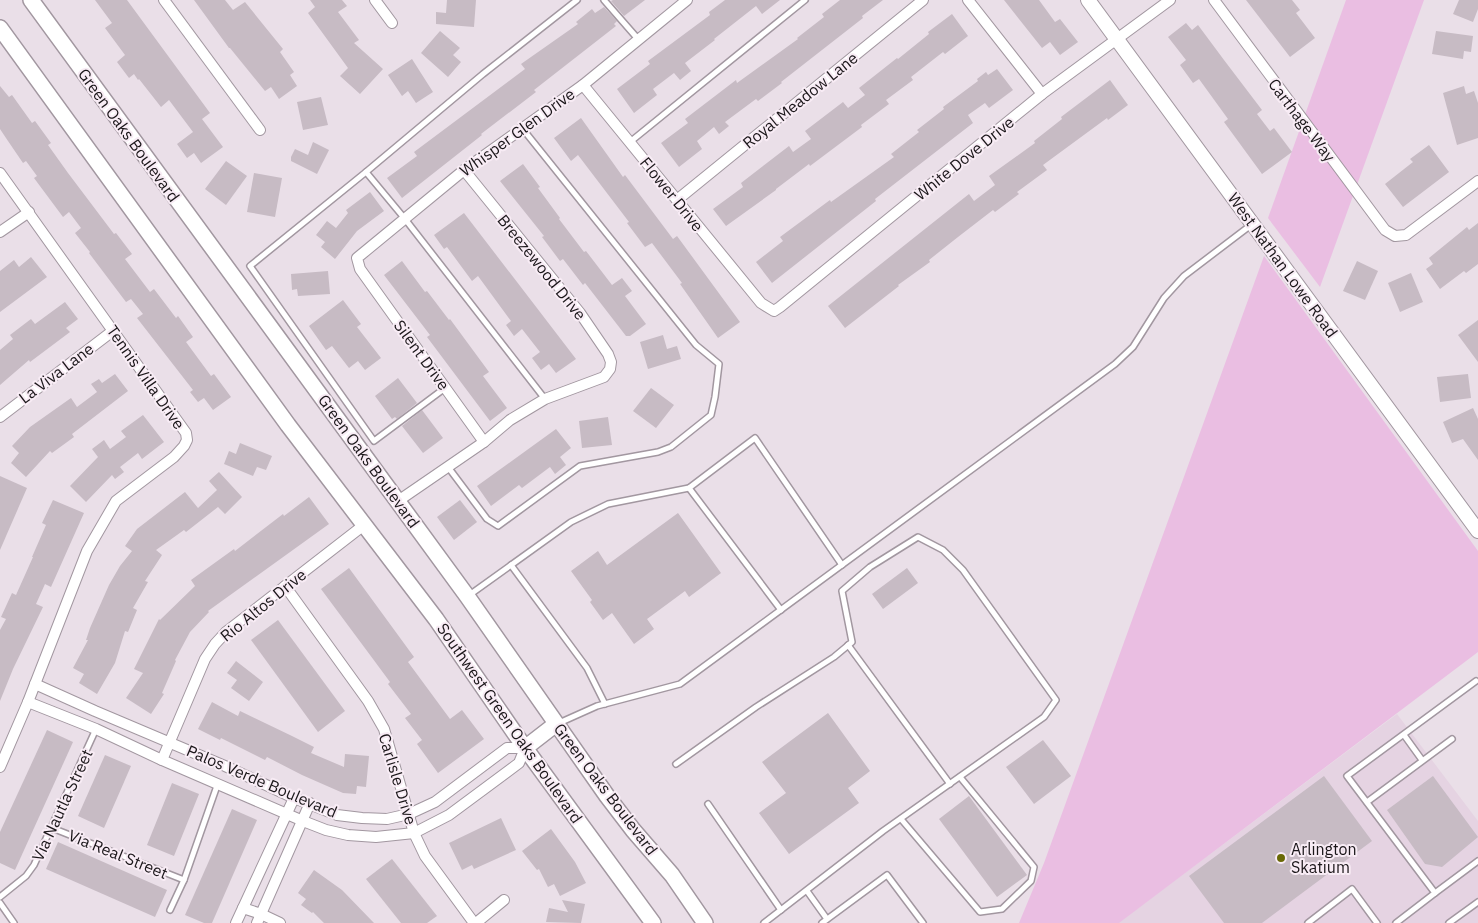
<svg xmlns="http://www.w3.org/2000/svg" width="1478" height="923" font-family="'IBM Plex Sans',sans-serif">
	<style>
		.built { fill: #e5d3e2 }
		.green { fill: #eabee2 }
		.building { fill: #c7bbc4 }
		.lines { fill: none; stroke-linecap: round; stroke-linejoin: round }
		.service-casing { stroke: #a297a0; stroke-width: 8 }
		.minor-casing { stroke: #a297a0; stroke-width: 12 }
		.tertiary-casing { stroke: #a297a0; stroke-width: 16 }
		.secondary-casing { stroke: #a297a0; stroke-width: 18 }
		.service { stroke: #fff; stroke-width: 5 }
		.minor { stroke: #fff; stroke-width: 10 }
		.tertiary { stroke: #fff; stroke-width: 14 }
		.secondary { stroke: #fff; stroke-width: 15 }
		.poi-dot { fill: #696906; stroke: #f8ecf5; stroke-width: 2 }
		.labels { text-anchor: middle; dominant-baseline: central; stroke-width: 4; stroke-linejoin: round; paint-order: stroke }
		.street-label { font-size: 16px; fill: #1a1619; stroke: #f8ecf5 }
		.poi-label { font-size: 16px; fill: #1a1619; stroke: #f8ecf5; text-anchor: start }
	</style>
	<rect width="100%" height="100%" fill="#eadfe8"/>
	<!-- built -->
	<path class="built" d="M1397,714L1478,821V923H1118Z"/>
	<!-- green -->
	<g class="green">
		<path d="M1346,0H1424L1320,287L1268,218Z"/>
		<path d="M1264,256L1478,551V652L1119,923H1019L1044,863Z"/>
	</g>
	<!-- building -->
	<g class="building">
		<path d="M95,0H127L210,113L202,119L223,147L201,163L194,153L187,158L177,144L193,132L169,100L161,107L139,79L138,80L134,74L129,78L117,62L125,55L105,28L112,23Z"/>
		<path d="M194,0H225L233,10L245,2L283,49L280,52L294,72L290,75L297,86L279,99L271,87L265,91L230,48H229Z"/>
		<path d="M310,0H342L347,6L338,12L359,40L354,43L383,69L360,94L340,76L348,68L308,13L315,7Z"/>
		<path d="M447,0H476L474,27L436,24V12L446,13Z"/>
		<path d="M613,0H645L624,16L611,1Z"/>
		<path d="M725,0H780L762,14L756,6L714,39L715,40L685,63L691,71L680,80L674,73L653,89L657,95L634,113L617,89L650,64L648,61L710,15L709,12Z"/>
		<path d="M840,0H883L862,16L863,18L781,82L782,83L758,101L756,99L725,122L729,126L719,134L714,127L697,141L702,149L679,167L661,143L688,123L685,119L736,80L737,83L798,39L797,38L824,17L822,14Z"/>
		<path d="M1004,0H1039L1055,22L1060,19L1078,42L1060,55L1050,42L1042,48Z"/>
		<path d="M1246,0H1292L1300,10L1296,13L1315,38L1290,57Z"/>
		<path d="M1459,0H1478V9L1473,22L1453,14Z"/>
		<path d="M604,7L617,21L614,24L616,26L534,90L536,92L481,134L482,135L402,198L387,178L417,156L414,152L525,69L521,64L578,24L576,22L592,9L595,13Z"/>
		<path d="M952,14L968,36L945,54L943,52L911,77L913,80L886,100L889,104L861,125L862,127L810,166L809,164L776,189V190L726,226L713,209L743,187L741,183L789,146L793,152L811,139L805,131L843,102L848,108L865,95L859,88L897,58L898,59L929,34L928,32Z"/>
		<path d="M1186,23L1192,30L1198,25L1224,60L1262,110L1257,114L1270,131L1274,128L1292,152L1262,174L1224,122L1228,119L1199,79L1193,83L1180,65L1186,60L1168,37Z"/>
		<path d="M440,31L460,48L453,55L461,62L448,77L421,53Z"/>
		<path d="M1436,31L1473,36L1471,52L1464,51L1463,59L1432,54Z"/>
		<path d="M412,59L433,92L416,103L408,91L402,96L388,75Z"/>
		<path d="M997,69L1013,90L989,108L985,103L968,115L973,123L875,199L876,201L772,283L756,262L783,241L780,237L830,200L831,202L894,157L891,154L919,132L917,130L944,109L943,107L978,81L977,79L986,72L988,75Z"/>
		<path d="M1110,80L1128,105L1108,120L1107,118L1043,165L1047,170L1017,192L1019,194L995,212L993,210L958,237L929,260L930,262L898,285L899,286L845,328L828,306L969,194L974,201L995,185L989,176L1035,143L1034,141L1062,119L1061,117Z"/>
		<path d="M0,86L9,97L12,95L32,123L35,121L51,143L48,145L68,173L114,234L116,233L132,254L125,259L150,292L154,289L176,318L178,316L193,337L186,342L211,376L214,374L231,397L213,410L204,398L198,402L190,392L193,390L137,318L143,314L131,299L126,302L89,253L90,252L75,233L81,228L69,212L63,217L34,178L37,176L26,161L23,163L8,141L0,129Z"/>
		<path d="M1464,86L1466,94L1474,91L1478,103V138L1457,145L1443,93Z"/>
		<path d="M321,97L328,125L303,130L297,102Z"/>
		<path d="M581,118L623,177L625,175L673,239L677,236L740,322L718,338L680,284L682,283L652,243L645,247L627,223L629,222L578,155L571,161L554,138Z"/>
		<path d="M313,142L329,150L317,174L291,161V157L295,149L308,155Z"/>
		<path d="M1429,145L1449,172L1403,207L1385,184L1413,162L1410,159Z"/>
		<path d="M226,161L247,176L226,205L205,189Z"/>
		<path d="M523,164L540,187L538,188L560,218L559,219L584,252L586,251L612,285L622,278L632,291L625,296L646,324L630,336H626L585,283L583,285L563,259L560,261L542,237L544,236L500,181Z"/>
		<path d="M254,173L282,178L275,217L247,212Z"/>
		<path d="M370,192L384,211L357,231L335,259L321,247L325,242L316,235L327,221L336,228L348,213L346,210Z"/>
		<path d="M464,213L576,359L556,373L549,364L541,370L532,358L540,352L522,329L514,336L506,325L511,321L478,276L472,281L447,247L444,249L434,235Z"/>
		<path d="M1478,223V264L1466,273L1464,271L1440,289L1426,269L1433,264L1429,258L1467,227L1469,230Z"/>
		<path d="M31,257L47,277L0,312V271L14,260L19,267Z"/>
		<path d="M402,261L425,292L427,291L449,320L450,319L489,372L483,376L507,408L490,421L427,337L430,335L384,275Z"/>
		<path d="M1357,261L1378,271L1365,300L1343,291Z"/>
		<path d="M328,271L330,294L298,296L297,289L292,290L291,274Z"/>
		<path d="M1411,273L1423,302L1400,312L1388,283Z"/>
		<path d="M343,300L361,324L357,327L381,358L365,370L358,361L349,368L332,346L326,350L309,326Z"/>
		<path d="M65,302L78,319L66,328L70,332L30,362L29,360L0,385V350L13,339L10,335L31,319L35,324Z"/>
		<path d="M1478,320V362L1458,335Z"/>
		<path d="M663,335L667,349L677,346L681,359L648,369L640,342Z"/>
		<path d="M115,374L128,391L72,434L74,437L52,453L50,451L26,477L11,463L19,453L12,446L30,427L71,398L77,407L97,392L91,384L99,379L102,383Z"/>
		<path d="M1468,374L1471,398L1440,402L1437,377Z"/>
		<path d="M398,378L417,403L397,419L395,417L392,419L375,396Z"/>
		<path d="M651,388L674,405L656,428L633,411Z"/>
		<path d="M1473,408L1478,419V460L1463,439L1452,443L1443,422Z"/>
		<path d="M422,410L443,438L423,453L402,426Z"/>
		<path d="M143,415L164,442L142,459L138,453L120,467L124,472L115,479L112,475L86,502L70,486L98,457L92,449L104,440L110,449L126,437L121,431Z"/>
		<path d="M608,417L612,445L582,448L579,421Z"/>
		<path d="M556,429L571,448L560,457L566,465L555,474L550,467L522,488L519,485L491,506L477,486Z"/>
		<path d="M240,443L272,456L266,470L257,467L253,476L224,464L229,451L236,454Z"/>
		<path d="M219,472L242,497L225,514L218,507L186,532L184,530L156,550L162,555L145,581L148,582L133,608L137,610L128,632L125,631L115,663L97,694L79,683L84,674L73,668L88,640H86L90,628L109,585L120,566L132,551L125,546L137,529L185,492L198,508L217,490L209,481Z"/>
		<path d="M0,476L27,488L0,550Z"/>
		<path d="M309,497L329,524L208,611L209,612L190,632L175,660L176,661L162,693L164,694L151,714L126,698L143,673L134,669L159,619L160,620L195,586L191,580L234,549L235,551L283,514L284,516Z"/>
		<path d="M53,500L84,513L51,587L45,584L36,604L43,607L13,669L0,701V630L6,619L1,617L12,593L16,595L33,557H32L46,525L42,523Z"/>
		<path d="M460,500L477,522L454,540L437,517Z"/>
		<path d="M678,513L721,573L689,597L685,591L647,619L654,629L634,644L612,613L603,620L590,602L592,600L571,571L598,551L607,565Z"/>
		<path d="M349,568L414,657L408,662L450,719L462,710L484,739L438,773L417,744L422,740L405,718L411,714L388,684L390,682L373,659L321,589Z"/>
		<path d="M907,568L918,583L883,609L872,594Z"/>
		<path d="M278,620L345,711L318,732L251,640Z"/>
		<path d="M236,661L263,682L249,701L231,688L237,680L227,673Z"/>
		<path d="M212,702L238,716L240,711L292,736L314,747L311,753L344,767L345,754L369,756L366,787L357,786L356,794L343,793L302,775L267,757L265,760L221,738L220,740L198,729Z"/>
		<path d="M828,713L870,771L848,788L859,803L789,854L759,813L786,793L762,762Z"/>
		<path d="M47,730L73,742L15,870L0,863V832Z"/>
		<path d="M1043,740L1071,776L1034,804L1006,767Z"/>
		<path d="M105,755L131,766L104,828L78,816Z"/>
		<path d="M1324,776L1372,841L1262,923H1224L1189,876Z"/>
		<path d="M1433,776L1478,837L1442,867L1425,864L1387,810Z"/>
		<path d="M172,783L199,794L174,856L147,845Z"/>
		<path d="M969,796L1027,875L997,897L939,819Z"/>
		<path d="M232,809L257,820L212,923H204L185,915Z"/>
		<path d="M501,818L516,850L474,869L472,865L462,870L449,843Z"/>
		<path d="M551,829L575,862L586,883L560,896L554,884L548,887L539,869L537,870L522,851Z"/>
		<path d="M58,842L167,890L155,917L46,869Z"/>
		<path d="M392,859L437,916L427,923H401L366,879Z"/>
		<path d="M314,870L342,890L374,923H324L313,912L312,913L301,905L306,899L298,893Z"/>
		<path d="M562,900L585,904L581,923L546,922L549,908L568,912Z"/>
	</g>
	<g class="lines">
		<defs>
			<g id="service">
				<path d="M604,0L638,39"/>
				<path d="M630,142L805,0"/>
				<path d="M366,172L483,74L577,0"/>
				<path d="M445,388L374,441L250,266L366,172L405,219L545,399"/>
				<path d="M448,467L487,519L498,526L580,466L658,452L671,447L711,415L715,397L719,364L696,345L522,128"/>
				<path d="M689,488L781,610"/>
				<path d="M511,565L587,668L605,704"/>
				<path d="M468,596L571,522L608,504L689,488L755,438L842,565"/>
				<path d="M848,645L950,784"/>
				<path d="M559,723L597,706L680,684L1115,364L1133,347L1164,298L1184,276L1251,225"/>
				<path d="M1404,735L1422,760"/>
				<path d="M676,764L756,707L834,657L852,642L842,591L870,567L918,537L943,550L963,570L1056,700L1044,717L883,831L764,923"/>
				<path d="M1367,802L1452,739"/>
				<path d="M708,804L781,910"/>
				<path d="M901,819L980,912L1002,909L1031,881L1034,867L960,777"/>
				<path d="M52,828L184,880"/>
				<path d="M807,891L827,919"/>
				<path d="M1435,893L1478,861"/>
				<path d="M0,897L26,876L34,865L96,729"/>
				<path d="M0,903L14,923"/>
				<path d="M170,910L184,880L218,783"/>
				<path d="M822,923L887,875L923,923"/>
				<path d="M1308,923L1352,889L1377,923"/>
				<path d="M1396,923L1435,893L1347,776L1476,681"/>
				<path d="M1449,923L1478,902"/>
			</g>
			<g id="minor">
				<path d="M164,0L260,130"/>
				<path d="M375,0L392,23"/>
				<path d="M968,0L1042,94"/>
				<path d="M1214,0L1385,230L1395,236L1406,235L1478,181"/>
				<path d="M583,85L761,303L774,311L780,307L1042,94L1170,0"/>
				<path d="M0,173L186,433L187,440L184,446L174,457L116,501L87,551L28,702L0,767"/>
				<path d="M677,200L923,0"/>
				<path d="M0,232L29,212"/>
				<path d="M0,417L114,330"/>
				<path d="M484,442L360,269L357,258L464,170L583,85L687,0"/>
				<path d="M398,501L484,442L510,420L545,399L604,377L610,369L611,362L608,354L580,313L464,170"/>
				<path d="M285,586L368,701L384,729L414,833L425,856L474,923"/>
				<path d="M28,702L96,729L162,760L303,821L326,830L348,835L376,837L414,833L449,815L519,763L525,748H507L435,802L409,814L387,819L362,818L337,815L294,798L225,766L95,711L35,684"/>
				<path d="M162,760L205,659L215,644L226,632L364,525"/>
				<path d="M243,908L261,914L280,923"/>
				<path d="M236,923L294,798"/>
				<path d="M257,923L310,803"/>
				<path d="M476,923L504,900"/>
			</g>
			<path id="tertiary" d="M1088,0L1478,531"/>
			<g id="secondary">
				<path d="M31,0L467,596L607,796L633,830L672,875L705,923"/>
				<path d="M0,28L288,425L436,619L525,748L653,923"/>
				<path d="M525,748L556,724"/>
			</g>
		</defs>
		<!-- service casing -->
		<use href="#service" class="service-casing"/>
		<!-- minor casing -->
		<use href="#minor" class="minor-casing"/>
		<!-- tertiary casing -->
		<use href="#tertiary" class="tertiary-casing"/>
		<!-- secondary casing -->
		<use href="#secondary" class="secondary-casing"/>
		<!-- service -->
		<use href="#service" class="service"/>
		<!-- minor -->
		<use href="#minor" class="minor"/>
		<!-- tertiary -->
		<use href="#tertiary" class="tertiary"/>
		<!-- secondary -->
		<use href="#secondary" class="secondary"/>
	</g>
	<!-- markers -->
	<circle class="poi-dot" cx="1281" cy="858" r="5"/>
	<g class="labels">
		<!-- street labels -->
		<g class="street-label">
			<text transform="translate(800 100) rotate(-39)">Royal Meadow Lane</text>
			<text transform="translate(1302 120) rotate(53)">Carthage Way</text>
			<text transform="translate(517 132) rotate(-36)">Whisper Glen Drive</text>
			<text transform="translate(129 135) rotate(54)">Green Oaks Boulevard</text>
			<text transform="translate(964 158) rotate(-39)">White Dove Drive</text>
			<text transform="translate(672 194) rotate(51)">Flower Drive</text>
			<text transform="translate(1283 265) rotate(54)">West Nathan Lowe Road</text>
			<text transform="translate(542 267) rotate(51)">Breezewood Drive</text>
			<text transform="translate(422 355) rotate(54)">Silent Drive</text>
			<text transform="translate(56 373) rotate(-37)">La Viva Lane</text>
			<text transform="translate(146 377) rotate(55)">Tennis Villa Drive</text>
			<text transform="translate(369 461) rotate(54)">Green Oaks Boulevard</text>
			<text transform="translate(263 605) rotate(-39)">Rio Altos Drive</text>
			<text transform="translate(510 723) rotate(55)">Southwest Green Oaks Boulevard</text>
			<text transform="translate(398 779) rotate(73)">Carlisle Drive</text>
			<text transform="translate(262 781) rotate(23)">Palos Verde Boulevard</text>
			<text transform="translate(606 789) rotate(53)">Green Oaks Boulevard</text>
			<text transform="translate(62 805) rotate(-65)">Via Nautla Street</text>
			<text transform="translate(118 854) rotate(22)">Via Real Street</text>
		</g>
		<!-- poi labels -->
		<g class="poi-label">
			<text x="1291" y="849">Arlington<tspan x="1291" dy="18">Skatium</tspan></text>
		</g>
	</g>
</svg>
